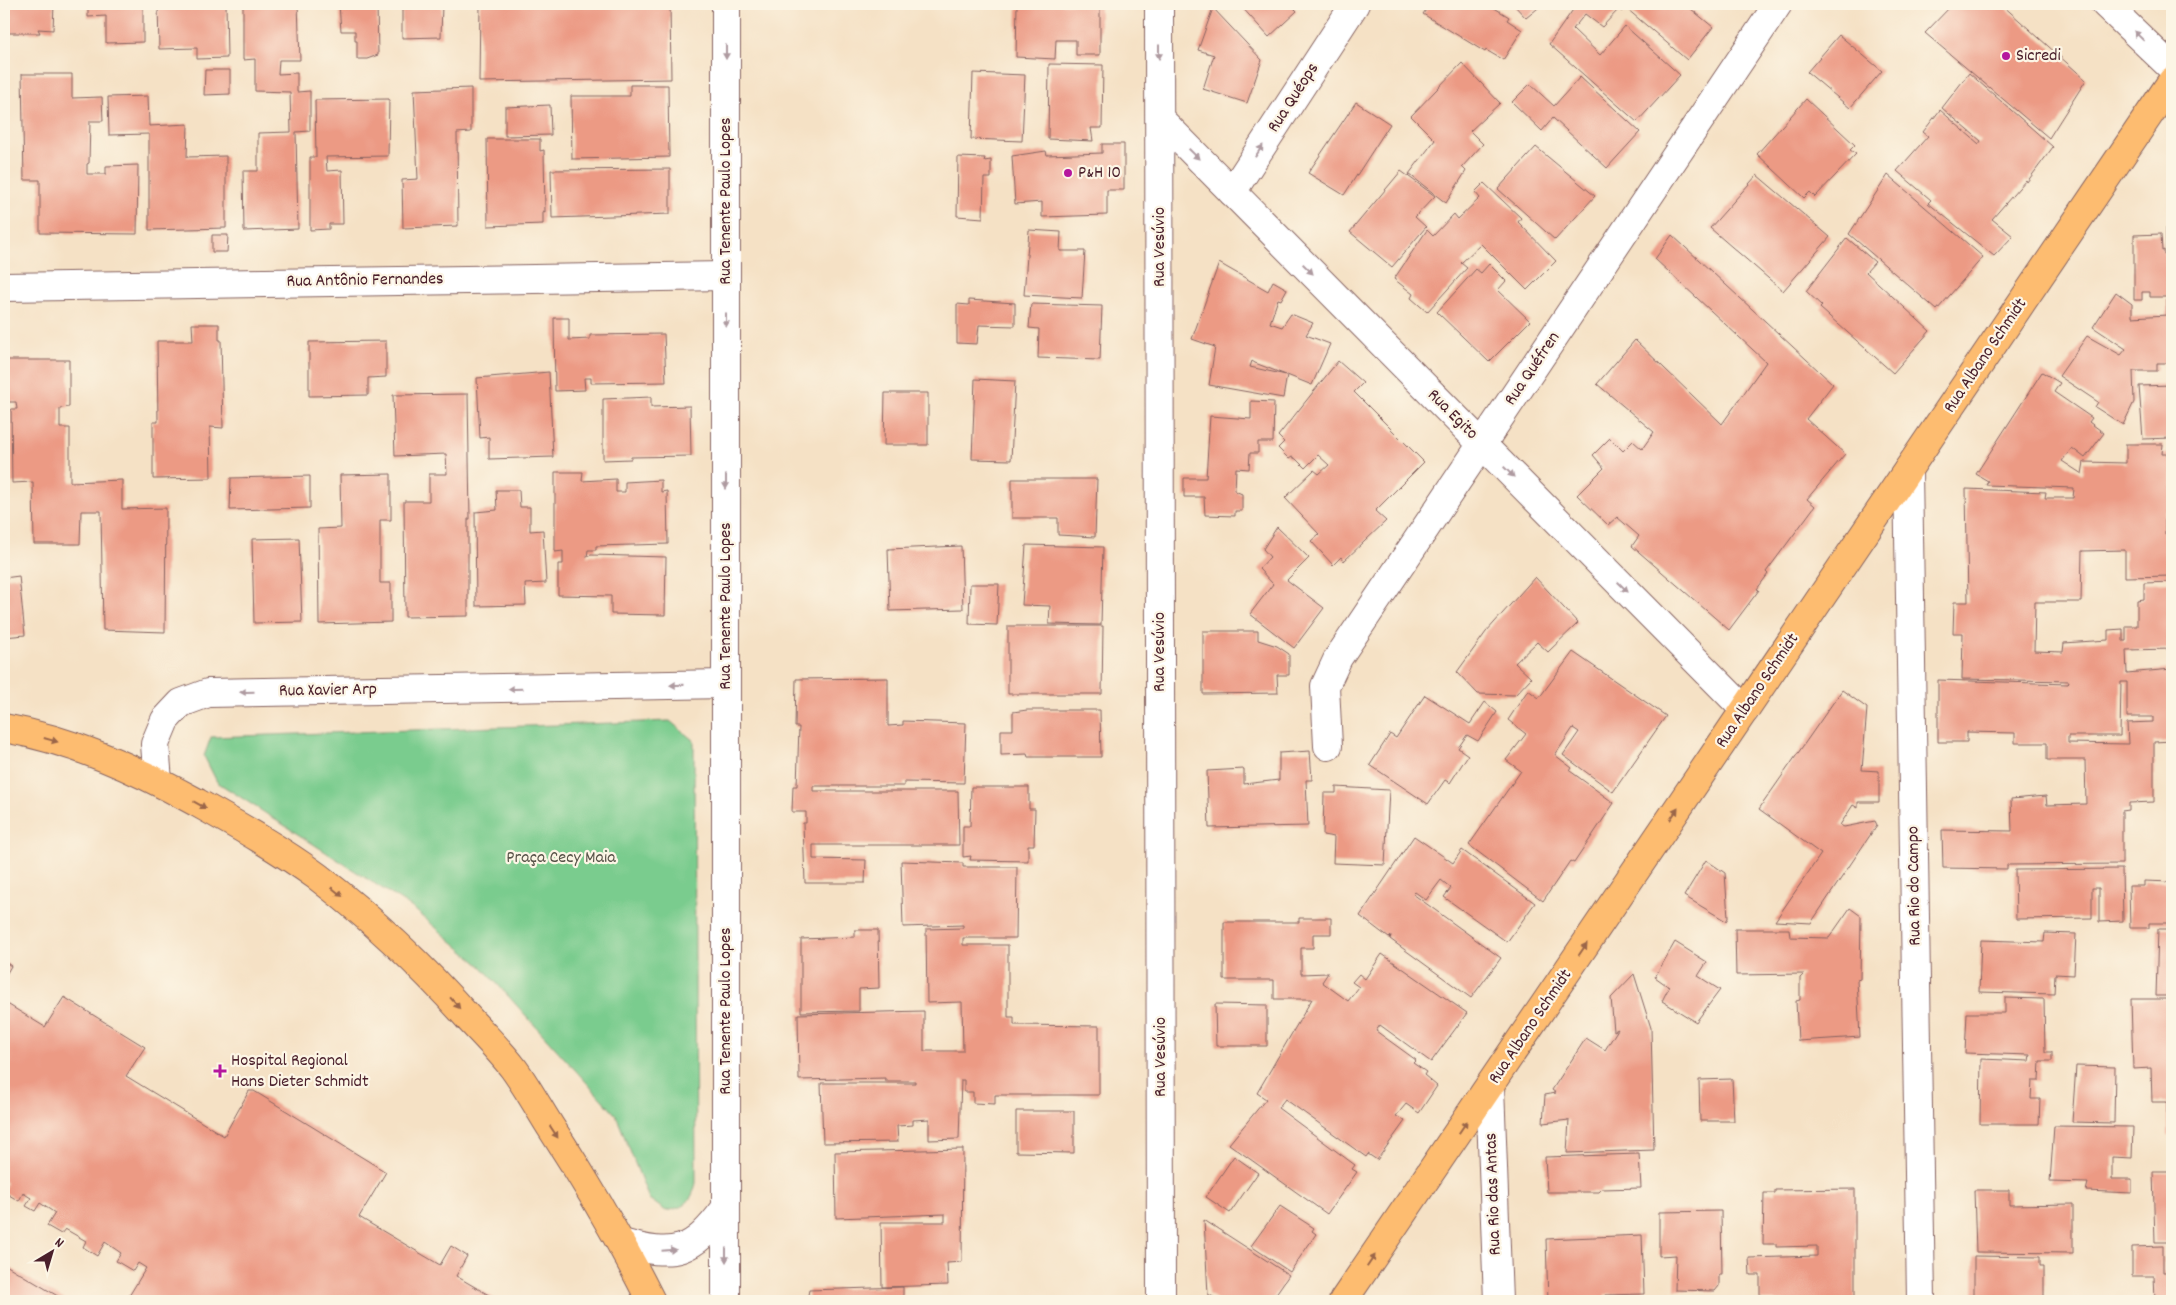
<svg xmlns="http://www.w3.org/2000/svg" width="2176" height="1305" font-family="Dekko,sans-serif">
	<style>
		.green { fill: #7acc8e; stroke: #62765c }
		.building { fill: #ec9a84; fill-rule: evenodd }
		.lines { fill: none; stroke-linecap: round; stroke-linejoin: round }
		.street-casing { stroke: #866361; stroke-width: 30 }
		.primary-casing { stroke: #866361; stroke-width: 30 }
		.street { stroke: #fff; stroke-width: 28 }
		.primary { stroke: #fdbc70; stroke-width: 28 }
		.oneway { fill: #ae9aa0 }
		.oneway2 { fill: #9b664a }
		.poi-dot { fill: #b5179e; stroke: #fcf5e5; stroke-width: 2 }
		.labels { text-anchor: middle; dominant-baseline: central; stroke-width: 4.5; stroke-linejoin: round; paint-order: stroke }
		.poi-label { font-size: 18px; fill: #4a1f2b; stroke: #fcf5e5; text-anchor: start }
		.street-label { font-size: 18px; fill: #4a1f2b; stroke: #fcf5e5 }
		.park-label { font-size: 18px; fill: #585349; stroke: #fcf5e5 }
	</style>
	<rect width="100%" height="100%" fill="#fcf5e5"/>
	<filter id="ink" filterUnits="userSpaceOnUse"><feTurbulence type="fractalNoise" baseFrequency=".02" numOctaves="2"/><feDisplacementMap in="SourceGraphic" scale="10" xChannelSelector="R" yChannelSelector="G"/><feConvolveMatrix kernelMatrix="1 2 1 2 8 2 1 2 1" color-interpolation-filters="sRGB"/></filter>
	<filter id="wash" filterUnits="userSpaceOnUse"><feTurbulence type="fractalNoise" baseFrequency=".0096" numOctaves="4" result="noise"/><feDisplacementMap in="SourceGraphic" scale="20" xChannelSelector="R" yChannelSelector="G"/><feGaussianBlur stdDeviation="1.12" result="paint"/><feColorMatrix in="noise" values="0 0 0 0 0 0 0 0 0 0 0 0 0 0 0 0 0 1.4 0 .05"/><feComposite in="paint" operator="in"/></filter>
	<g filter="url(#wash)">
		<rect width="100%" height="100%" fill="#f5e1c5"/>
		<!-- green -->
		<path class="green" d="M670,721L694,741L696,1183C691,1203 685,1207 666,1211L649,1199L616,1115L481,966L414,909L217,782L204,756L211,737Z"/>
		<g id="blocks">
			<!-- building -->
			<g class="building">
				<path d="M4,4H54L53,30L38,29L40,33H4Z"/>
				<path d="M88,4H143V42L106,43V16L88,17Z"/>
				<path d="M158,4H226L227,58L197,59V48L159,49Z"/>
				<path d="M243,4H298L300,60H279L278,74L297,73V92L310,91V131L296,132L298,229L244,231L243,171H258V133L291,132L290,92L255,91V59L243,60Z"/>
				<path d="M339,4H377L378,55L367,59H357V41H355V31H341Z"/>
				<path d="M395,4H442L441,37L402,38V7H395Z"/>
				<path d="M480,4H670L671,79L479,82Z"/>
				<path d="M1017,4H1100V55H1076V40H1056L1055,59L1016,57Z"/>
				<path d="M1239,4H1290L1297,11L1269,37Z"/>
				<path d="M1430,4H1488L1509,17L1507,20L1522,30L1503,60L1486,50L1485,52L1423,14Z"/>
				<path d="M1513,4H1543L1526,18Z"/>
				<path d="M1577,4H1685L1713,27L1687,60L1626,8L1622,12L1619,9L1602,27L1585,14L1573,29L1600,55L1625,26L1680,75L1637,122L1549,44Z"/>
				<path d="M1953,4H2001L2086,80L2049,138L1925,33Z"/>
				<path d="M1213,8L1262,60L1247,103L1203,89L1214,55L1198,50Z"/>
				<path d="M1839,35L1882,71L1850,108L1807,72Z"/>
				<path d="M1462,63L1500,103L1470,131L1483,144L1462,167L1466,171L1446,203L1409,174L1435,140L1411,116Z"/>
				<path d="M1049,64L1103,65L1102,128H1091L1093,141L1048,139Z"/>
				<path d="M205,70H230V94L204,95Z"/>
				<path d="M973,73L1025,75L1022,141L971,139Z"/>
				<path d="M1969,73L2053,147L2027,182L2026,180L1992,219L2013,236L1994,256L1928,203L1931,200L1897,171L1928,136L1923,132L1940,110L1979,144L1981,141L1942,108Z"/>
				<path d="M22,74H72V98L102,97L103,121H90L89,163L87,164V174H106V166L138,165L137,234L40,233V180H24Z"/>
				<path d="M1580,77L1640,132L1607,168L1553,118L1542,131L1512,102L1530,84L1554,106Z"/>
				<path d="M630,85H668L669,157L572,159L571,96H630Z"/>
				<path d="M471,88V132L457,133L458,226L403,228L402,180L418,179L414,90Z"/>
				<path d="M148,96L149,126L188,124L187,157L226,156V228L149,230V134L109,135L108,97Z"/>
				<path d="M389,99L388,156L326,157L327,171L342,170L343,224H329V229L310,230V157H316L315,100Z"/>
				<path d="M1806,99L1855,145L1850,150L1856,154L1815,197L1810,192L1804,198L1757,154Z"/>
				<path d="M1356,102L1390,124L1344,195L1308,173Z"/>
				<path d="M550,105L551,135L505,136V107Z"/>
				<path d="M487,139H540V151L544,150L545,212L543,211V224L488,226Z"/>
				<path d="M1102,144H1124V190H1107V215L1042,217V202L1015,204L1012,156L1046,151L1047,155L1102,153Z"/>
				<path d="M1536,147L1595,196L1555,240L1498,189Z"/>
				<path d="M958,157L985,158L984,161L991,160V178H984L983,218L957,216Z"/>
				<path d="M670,169V214L552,218L551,170Z"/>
				<path d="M1401,171L1435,196L1415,217L1426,227L1392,267L1350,232Z"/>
				<path d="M1757,175L1830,237L1783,291L1710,228Z"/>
				<path d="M1888,175L1983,257L1937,310L1849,234Z"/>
				<path d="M5,180L8,237H4V181Z"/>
				<path d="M1484,183L1521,218L1518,222L1556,261L1527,290L1481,244L1461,263L1467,268L1427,312L1411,298L1413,294L1394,279L1427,230L1433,236L1454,214L1458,219L1480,198L1475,192Z"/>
				<path d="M2166,228H2172V297H2150V292H2142V300H2134V235L2161,234L2162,251L2164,250V255H2166Z"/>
				<path d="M1029,230L1061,232L1060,251H1085L1082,298L1024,295Z"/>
				<path d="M212,235H228L227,252H212Z"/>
				<path d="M1672,235L1833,384L1806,419L1845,454L1807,499L1815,506L1766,572L1768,574L1757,589L1759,590L1729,630L1632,546L1639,536L1617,517L1608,525L1577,495L1604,468L1593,455L1610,438L1623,451L1633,441L1642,449L1654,432L1597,384L1635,340L1722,424L1766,362L1655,259Z"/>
				<path d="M1847,238L1875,262L1866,272L1930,331L1893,373L1820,308L1822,306L1806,291Z"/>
				<path d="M1219,263L1268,291L1273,281L1287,289L1281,300L1278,299L1270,323L1282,327L1291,314L1313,323L1306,335L1330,344L1312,385L1287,375L1283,398L1209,385L1215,347L1192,339ZM1252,361L1255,363L1286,375L1250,367Z"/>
				<path d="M1489,264L1506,281L1498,290L1530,321L1489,362L1437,312L1476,269L1481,273Z"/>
				<path d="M2116,292L2132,304V317L2167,315V300H2172V363H2157V371H2133L2134,402L2123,425L2095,407L2098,402L2059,376L2087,336L2121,355L2126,349L2093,327Z"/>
				<path d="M969,300L1015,303V326L979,325L977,344L957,343V304L969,305Z"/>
				<path d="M1031,304L1102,306L1100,360L1038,358L1039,329L1029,328Z"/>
				<path d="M554,318H569V340L590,339V335L664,334L666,382L591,383V378H584L585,390L555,391Z"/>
				<path d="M192,324H219V340H221L223,428L210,427L211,478L153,479V422H158L157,341H193Z"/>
				<path d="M386,341V377L368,378V395L309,396V342Z"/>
				<path d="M4,360H69V407L60,408V428H70V482L122,480V509L166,508L165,632L103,630L101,511H81L80,544H34L33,482L12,483L11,409H17L16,402H4Z"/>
				<path d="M1338,361L1363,383L1354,392L1424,462L1375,511L1386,521L1344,561L1341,557L1333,565L1311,541L1319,534L1285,498L1314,470L1319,474L1329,465L1318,455L1305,468L1296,459L1292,457L1289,459L1278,448L1284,442L1278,436Z"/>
				<path d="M549,372L553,457L489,459V437L480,438L477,378Z"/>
				<path d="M2042,372L2060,383L2054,392L2092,418L2089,422L2104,433L2085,458L2072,448L2062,461L2082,474L2084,462L2126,463V444H2163L2162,454H2172V512H2165V534H2172V576L2125,577V550L2082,551L2081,602H2035L2034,651L2063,652L2064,643L2108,640V630L2123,629V641H2126V626H2137V600L2144,599V583L2172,582V649L2126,650L2127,673L2172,669V741L2154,742V802L2129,803V810L2122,811V864L2007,865V869L1943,868L1942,830L2012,831L2011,799L2046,796L2047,805L2086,804L2085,760H2047V743H2015V733L1967,732V742H1938V680L2068,684L2069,681L1962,679L1963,633H1953L1954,602H1968L1966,489L2046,492L2045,498H2073L2074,488L1986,485L1988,481L1976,474ZM2121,682H2127V717H2153V722L2127,723L2128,744L2068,743V736H2120Z"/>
				<path d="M975,379L1015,381L1011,460L972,459Z"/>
				<path d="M2172,385V438L2143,439L2139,386Z"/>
				<path d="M885,393H928V445H884Z"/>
				<path d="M468,394L470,519H468V616L405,617L404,501H429V474H447L446,454L395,456L393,395Z"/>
				<path d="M651,397V407L690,406L691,456L631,457V459L603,460V399Z"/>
				<path d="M1251,401L1274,402L1273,442H1258V453H1250L1249,469L1236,468L1235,491L1242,494V511H1235V516L1205,515L1204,497H1184V478H1206L1210,416L1251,419Z"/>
				<path d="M555,472H583L582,481L616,479V492H625V482L661,480V492L667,491L668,544L596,546V550H588L587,557L591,555L666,557L665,615L611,614V596L558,595V564H563V551L555,552Z"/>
				<path d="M391,474V520H380V583H391V622L319,624L318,529L341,528L340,475Z"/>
				<path d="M310,476V508L230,510L231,478Z"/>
				<path d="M1012,479H1097L1095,537L1058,535V518H1012Z"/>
				<path d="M496,490H519L520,507H530V531L543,530L546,583L525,584L526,605L476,606L475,512L497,510Z"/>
				<path d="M1277,527L1309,558L1287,580L1324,608L1294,648L1250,614L1273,584L1259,569L1270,557L1263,549Z"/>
				<path d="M299,538L302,622L254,623L252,539Z"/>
				<path d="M1026,545L1103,547L1101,625L1049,624L1050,606L1022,605Z"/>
				<path d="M961,546L963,609L890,611L888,549Z"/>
				<path d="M19,576L25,635L4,637V578Z"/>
				<path d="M1535,577L1578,623L1548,652L1537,642L1515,663L1531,678L1515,695L1478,694L1457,672L1486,632Z"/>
				<path d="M970,584H999L997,625L969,624Z"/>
				<path d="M1008,626H1103L1102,694H1008Z"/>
				<path d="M1203,631H1258V640L1277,646L1289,654V675H1277L1278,693L1203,694Z"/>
				<path d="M1573,652L1666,716L1613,792L1563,755L1579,732L1573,728L1555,755L1572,768L1570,771L1614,803L1574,863L1570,861L1543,901L1469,845L1521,771L1506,760L1526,734L1508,720L1528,690L1539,698Z"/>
				<path d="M888,678V726L903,725V721L966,723L964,783L904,782V786H813V791H958L959,845H813V859L866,860L865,883H805L803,823H806V812H792L793,786H797L799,727H795L796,679Z"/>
				<path d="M1842,690L1867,708L1862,770L1879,771V802H1858V808L1853,805L1840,825L1844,827L1875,821L1877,825L1811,923L1775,921L1821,854L1759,809Z"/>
				<path d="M1425,695L1470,724L1485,702L1497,712L1478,741L1467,735L1458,748L1468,755L1450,783L1445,780L1428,804L1370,765L1390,734L1396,738Z"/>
				<path d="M1027,710H1100L1101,757H1028L1027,754L1001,755V730H1013V712Z"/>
				<path d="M1310,751L1312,780H1306L1308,826L1209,828L1207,771L1244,769V784L1279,780V753Z"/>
				<path d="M971,787H1029V809H1035L1034,845H1028V861L970,860L971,856L963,857V826H970Z"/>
				<path d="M1336,787L1389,790L1385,865L1333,863L1334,837L1323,835L1324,793H1336Z"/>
				<path d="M1414,836L1453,863L1462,850L1535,903L1507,942L1444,897L1451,888L1441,880L1426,900L1415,892L1413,894L1501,958L1471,998L1390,939L1391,936L1389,938L1360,916Z"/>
				<path d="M1706,860L1725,873L1728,918L1726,921L1684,896Z"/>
				<path d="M901,861L963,863V867H1017L1016,938H963V945H1008V1017H1014V1025L1099,1026V1095H995V1104L973,1103V1092H964V1080H961L959,1139L929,1140V1119L913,1120V1125L897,1126L898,1142L823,1143L821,1083H915V1081H885V1078L799,1080L798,1014L924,1011V1051H963L962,1002L927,1003L926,929L963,928V925L903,927Z"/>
				<path d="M2122,869L2123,921L2099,922V888H2092V918L2016,919L2015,870Z"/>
				<path d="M2144,881L2172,882V923H2149V928H2130L2129,886H2144Z"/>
				<path d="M1850,908L1861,916L1860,979L1857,980L1860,1037L1798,1041L1796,1001L1800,1000V978L1804,974L1736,975L1735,929H1789L1790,937L1829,938Z"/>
				<path d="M1299,918H1331V934H1313V948H1301V974L1328,973L1322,982L1348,1001L1359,987L1352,982L1359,974L1365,979L1382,954L1467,1013L1431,1062L1380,1025L1376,1031L1416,1060L1413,1063L1426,1072L1424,1075L1437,1086L1419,1113L1406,1104L1396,1116L1405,1121L1377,1160L1368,1154L1366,1157L1285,1099L1278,1108L1355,1165L1352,1169L1357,1172L1327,1214L1229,1144L1266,1099L1257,1093L1312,999H1274V980H1224V922H1299Z"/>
				<path d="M2158,929H2172V996H2156Z"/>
				<path d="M855,930H878L879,988L859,989V1011L801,1012V939L855,937Z"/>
				<path d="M2045,933L2076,934L2074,975L2055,974L2054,994L1979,992L1981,940L2044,942Z"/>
				<path d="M1675,942L1707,962L1698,976L1720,990L1696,1022L1662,1001L1669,987L1655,977Z"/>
				<path d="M4,961L11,966L4,978Z"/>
				<path d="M1634,974L1651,1028L1654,1150L1567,1153L1569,1120L1543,1123L1545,1095L1556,1093L1552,1090L1586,1038L1605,1050L1618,1029L1614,1031L1611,998Z"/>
				<path d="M64,997L145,1047L126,1076L224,1136L249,1091H254L386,1172L359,1217L440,1265L451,1246L467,1256L456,1276L499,1301H126L146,1268L138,1263L133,1271L116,1261L121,1253L105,1242L97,1256L83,1247L86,1241L65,1229L61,1234L47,1226L55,1213L40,1203L35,1211L26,1206L31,1198L23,1193L19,1201L4,1192L6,1183L4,1181V1002L45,1027Z"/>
				<path d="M2005,998L2044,999L2045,1052H2052V1061H2040L2039,1081H2032L2031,1099H2040L2039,1124H1980L1981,1059L2029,1061L2030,1055L1965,1053L1967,1013H2005Z"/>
				<path d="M2131,999H2169V1069H2172V1136H2167V1102H2152L2151,1068L2133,1069Z"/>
				<path d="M1215,1004L1267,1005V1046H1216Z"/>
				<path d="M2076,1066L2115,1067L2114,1123L2072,1122Z"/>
				<path d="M1732,1079L1734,1121H1700L1699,1080Z"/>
				<path d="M1016,1111H1074V1153L1016,1152Z"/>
				<path d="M2054,1126L2133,1127L2132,1158L2112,1157V1179H2132V1193L2086,1191L2088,1183L2050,1182Z"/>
				<path d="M963,1149L962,1262L947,1263L948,1285L882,1287L881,1222H945V1214L836,1218L835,1152Z"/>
				<path d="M1639,1154L1641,1188L1602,1189L1599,1192H1547L1545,1157Z"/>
				<path d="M1234,1156L1258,1173L1230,1213L1206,1197Z"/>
				<path d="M2153,1172H2172V1242H2155Z"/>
				<path d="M1855,1189V1301H1760V1275H1750L1749,1258L1817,1256V1246L1776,1247V1244H1763L1764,1193H1775V1190Z"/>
				<path d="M1974,1190H2009V1205L2073,1204V1253L1976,1252Z"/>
				<path d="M1280,1206L1314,1228L1312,1231L1316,1234L1290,1272L1251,1246Z"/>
				<path d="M1721,1211L1722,1274H1719V1286L1715,1291L1675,1290L1676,1255L1659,1256V1212Z"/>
				<path d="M1204,1220L1289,1275L1271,1301H1220L1208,1294Z"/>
				<path d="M1642,1235L1644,1294L1605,1295L1604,1301H1548L1546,1239Z"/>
				<path d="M2163,1246V1272H2172V1301H2155L2154,1276H2132V1247Z"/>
				<path d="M1974,1256L2040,1257V1266H2044V1301H1974Z"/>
				<path d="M4,1264L66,1301H4Z"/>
				<path d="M903,1287V1301H810L808,1295L809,1290Z"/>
			</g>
		</g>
	</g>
	<g filter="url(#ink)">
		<use href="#blocks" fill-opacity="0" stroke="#866361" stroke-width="1"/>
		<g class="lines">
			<defs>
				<g id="street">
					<path d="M726,4V1301"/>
					<path d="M1159,4L1161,1301"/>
					<path d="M2105,4L2172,68"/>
					<path d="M1160,119L1745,710"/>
					<path d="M1232,192L1355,4"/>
					<path d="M4,287L726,276"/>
					<path d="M1908,470L1921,1301"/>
					<path d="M1328,746L1325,686L1338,658L1778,4"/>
					<path d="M158,781L155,744L165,720L181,703L208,693L726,684"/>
					<path d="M1490,1087L1498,1301"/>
					<path d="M622,1243C675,1258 692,1253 725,1209"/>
				</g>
				<g id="primary">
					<path d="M4,728C72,740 136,769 196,802C237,825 280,849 318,877C374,920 425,969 472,1022C486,1037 501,1052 514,1069C527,1087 538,1107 550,1126C587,1183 621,1241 651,1301"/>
					<path d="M1343,1301L2172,81"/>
				</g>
			</defs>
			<!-- street casing -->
			<use href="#street" class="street-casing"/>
			<!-- primary casing -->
			<use href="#primary" class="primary-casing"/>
			<!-- street -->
			<use href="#street" class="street"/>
			<!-- primary -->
			<use href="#primary" class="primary"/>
		</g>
		<!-- one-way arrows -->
		<defs><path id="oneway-solid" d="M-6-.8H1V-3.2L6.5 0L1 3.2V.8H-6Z" transform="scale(1.25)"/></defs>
		<g class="oneway">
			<use href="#oneway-solid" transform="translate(2139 36) rotate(-136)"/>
			<use href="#oneway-solid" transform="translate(726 52) rotate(90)"/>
			<use href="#oneway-solid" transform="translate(1159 52) rotate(90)"/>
			<use href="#oneway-solid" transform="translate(1259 151) rotate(-57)"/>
			<use href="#oneway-solid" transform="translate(1194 154) rotate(45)"/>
			<use href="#oneway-solid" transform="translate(1308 269) rotate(45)"/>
			<use href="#oneway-solid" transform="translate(726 320) rotate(90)"/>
			<use href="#oneway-solid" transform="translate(1509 472) rotate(45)"/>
			<use href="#oneway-solid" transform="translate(726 482) rotate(90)"/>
			<use href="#oneway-solid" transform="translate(1623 587) rotate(45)"/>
			<use href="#oneway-solid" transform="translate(677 685) rotate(179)"/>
			<use href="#oneway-solid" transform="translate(515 689) rotate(179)"/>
			<use href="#oneway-solid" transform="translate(247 692) rotate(179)"/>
			<use href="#oneway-solid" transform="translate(669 1250) rotate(-5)"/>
			<use href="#oneway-solid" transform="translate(726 1255) rotate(90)"/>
		</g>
		<g class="oneway2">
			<use href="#oneway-solid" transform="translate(51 740) rotate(16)"/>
			<use href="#oneway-solid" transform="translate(200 805) rotate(29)"/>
			<use href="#oneway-solid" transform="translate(1674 814) rotate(-56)"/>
			<use href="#oneway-solid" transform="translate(337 892) rotate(39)"/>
			<use href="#oneway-solid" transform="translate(1583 949) rotate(-56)"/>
			<use href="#oneway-solid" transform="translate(455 1003) rotate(49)"/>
			<use href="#oneway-solid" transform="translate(1463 1127) rotate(-56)"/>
			<use href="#oneway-solid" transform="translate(554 1132) rotate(57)"/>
			<use href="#oneway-solid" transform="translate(1371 1261) rotate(-56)"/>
		</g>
	</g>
	<!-- markers -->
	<g class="poi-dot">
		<circle cx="2006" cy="56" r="5"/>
		<circle cx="1068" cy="173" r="5"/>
		<path d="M217.5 1063.5h5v5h5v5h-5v5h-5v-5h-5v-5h5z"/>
	</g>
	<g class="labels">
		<!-- poi labels -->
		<g class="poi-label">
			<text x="2016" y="56">Sicredi</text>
			<text x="1078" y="173">P&amp;H 10</text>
			<text x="231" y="1061">Hospital Regional<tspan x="231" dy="21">Hans Dieter Schmidt</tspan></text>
		</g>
		<!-- street labels -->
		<g class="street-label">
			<text transform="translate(1294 98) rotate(-57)">Rua Quéops</text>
			<text transform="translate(726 201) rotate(-90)">Rua Tenente Paulo Lopes</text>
			<text transform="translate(1160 247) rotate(-90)">Rua Vesúvio</text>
			<text transform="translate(365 281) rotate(-1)">Rua Antônio Fernandes</text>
			<text transform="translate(1986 356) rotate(-56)">Rua Albano Schmidt</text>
			<text transform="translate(1533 369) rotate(-56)">Rua Quéfren</text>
			<text transform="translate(1452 415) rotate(45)">Rua Egito</text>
			<text transform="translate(726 606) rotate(-90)">Rua Tenente Paulo Lopes</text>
			<text transform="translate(1160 652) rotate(-90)">Rua Vesúvio</text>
			<text transform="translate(328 691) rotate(-1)">Rua Xavier Arp</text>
			<text transform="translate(1758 691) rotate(-56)">Rua Albano Schmidt</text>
			<text transform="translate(1915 886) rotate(-91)">Rua Rio do Campo</text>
			<text transform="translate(726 1011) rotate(-90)">Rua Tenente Paulo Lopes</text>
			<text transform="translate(1531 1027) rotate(-56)">Rua Albano Schmidt</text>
			<text transform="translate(1161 1057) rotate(-90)">Rua Vesúvio</text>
			<text transform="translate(1494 1194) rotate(-92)">Rua Rio das Antas</text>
		</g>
		<!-- park labels -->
		<g class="park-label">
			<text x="561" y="858">Praça Cecy Maia</text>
		</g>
	</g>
	<!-- margin -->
	<rect width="2176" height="1305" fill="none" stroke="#fcf5e5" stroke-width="20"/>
	<!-- north arrow -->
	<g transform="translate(52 1252) rotate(38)" stroke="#fcf5e5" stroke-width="4" paint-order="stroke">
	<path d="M0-4L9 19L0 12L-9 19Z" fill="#4a1f2b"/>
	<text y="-8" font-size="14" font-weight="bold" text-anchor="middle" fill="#4a1f2b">N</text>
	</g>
</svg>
